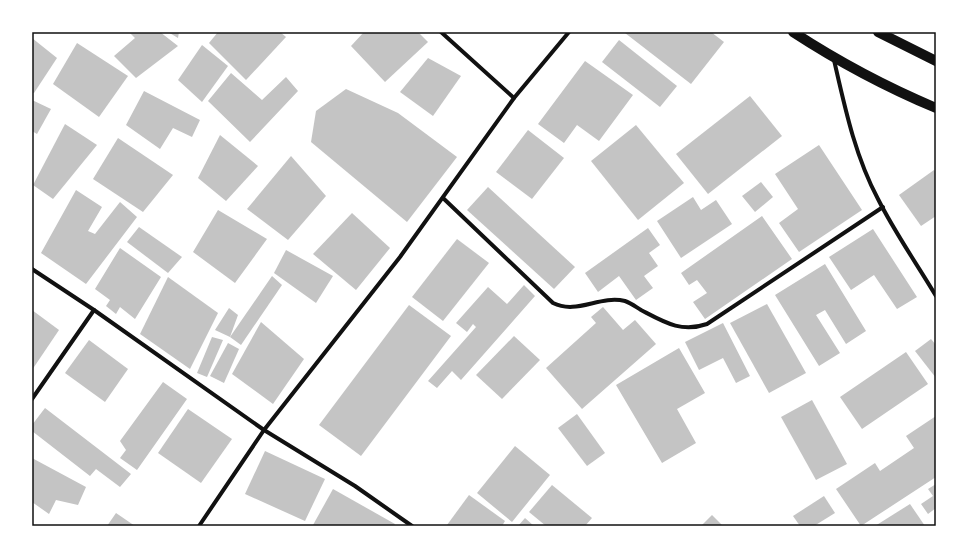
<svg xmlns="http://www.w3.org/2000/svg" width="968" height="558" font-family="'Fira Sans',sans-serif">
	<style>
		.building { fill: #c4c4c4 }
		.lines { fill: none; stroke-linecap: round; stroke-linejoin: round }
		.minor { stroke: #111; stroke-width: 4 }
		.primary { stroke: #111; stroke-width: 10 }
		.neatline { fill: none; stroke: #111; stroke-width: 1.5 }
	</style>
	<rect width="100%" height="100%" fill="#fff"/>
	<!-- building -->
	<g class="building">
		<path d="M129,32H160L178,46L136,78L114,56L135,38Z"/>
		<path d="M168,32H179L178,38Z"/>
		<path d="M218,32H280L286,37L246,80L209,43Z"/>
		<path d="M364,32H418L428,42L385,82L351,46Z"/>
		<path d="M626,32H711L724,42L691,84L625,33Z"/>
		<path d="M32,38L57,58L34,93H32Z"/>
		<path d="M619,40L677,86L660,107L602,62Z"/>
		<path d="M77,43L128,76L99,117L53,84Z"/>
		<path d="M202,45L228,66L202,102L178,80Z"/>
		<path d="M428,58L461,76L433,116L400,92Z"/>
		<path d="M585,61L633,95L599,141L577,125L564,143L538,124Z"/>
		<path d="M231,73L262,100L286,77L298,91L250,142L208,101Z"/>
		<path d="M346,89L398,113L457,157L407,222L311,142L316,111Z"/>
		<path d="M144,91L200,120L192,137L173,128L160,149L126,125Z"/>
		<path d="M750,96L782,136L708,194L676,154Z"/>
		<path d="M32,100L51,109L37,134L32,131Z"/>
		<path d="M65,124L97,145L53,199L33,185Z"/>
		<path d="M636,125L684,183L638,220L591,161Z"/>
		<path d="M528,130L564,158L532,199L496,172Z"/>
		<path d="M220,135L258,166L226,201L198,178Z"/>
		<path d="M118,138L173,175L143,212L93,179Z"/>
		<path d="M819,145L862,210L799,252L779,223L798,209L775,174Z"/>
		<path d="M291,156L326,196L288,240L247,209Z"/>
		<path d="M934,170L936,173V216L921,226L899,195Z"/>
		<path d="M761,182L773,197L755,212L742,196Z"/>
		<path d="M488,187L575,267L554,289L467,210Z"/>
		<path d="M76,190L102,207L88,231L95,234L120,202L137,217L86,284L41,253Z"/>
		<path d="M693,197L701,210L716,200L732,224L681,258L657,221Z"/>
		<path d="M218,210L267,239L235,283L193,252Z"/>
		<path d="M352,213L390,248L356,290L313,254Z"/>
		<path d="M762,216L792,259L705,319L693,302L707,293L697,280L689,285L681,273Z"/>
		<path d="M139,227L182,257L168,273L127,242Z"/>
		<path d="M648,228L660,245L649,253L658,266L644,276L653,288L636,300L619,276L598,292L585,273Z"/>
		<path d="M873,229L917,297L897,309L874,275L851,290L829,257Z"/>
		<path d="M457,239L489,263L443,321L412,297Z"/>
		<path d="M120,248L161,277L135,319L120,307L116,314L106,306L110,300L95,289Z"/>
		<path d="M286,250L333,276L316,303L274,273Z"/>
		<path d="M825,264L866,331L846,344L825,310L816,315L840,353L819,366L775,295Z"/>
		<path d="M272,276L282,285L241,345L230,337Z"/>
		<path d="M168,277L218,313L190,369L140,334Z"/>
		<path d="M524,285L535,296L461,380L452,371L437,388L428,381L476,327L473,324L467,332L456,323L488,287L507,304Z"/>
		<path d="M767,304L806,373L769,393L730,323Z"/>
		<path d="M409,305L451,336L361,456L319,425Z"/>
		<path d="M603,307L623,330L635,320L656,344L582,409L546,368L596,323L591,317Z"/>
		<path d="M229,308L238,315L230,337L215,330Z"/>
		<path d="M32,310L59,330L32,370Z"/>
		<path d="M261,322L304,359L273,404L232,374Z"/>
		<path d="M723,323L750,376L736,383L723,358L699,370L685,342Z"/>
		<path d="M514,336L540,360L502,399L476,375Z"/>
		<path d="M212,337L223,340L207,377L197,373Z"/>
		<path d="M931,339L936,345V378L915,351Z"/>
		<path d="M89,340L128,369L105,402L65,373Z"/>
		<path d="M228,343L239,349L224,383L210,376Z"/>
		<path d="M679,348L705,393L677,409L696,443L662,463L616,385Z"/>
		<path d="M906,352L928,384L862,429L840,397Z"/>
		<path d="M163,382L187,399L137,470L120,458L126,450L120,441Z"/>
		<path d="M812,400L847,464L816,480L781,417Z"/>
		<path d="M45,408L131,474L120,487L96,469L90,476L32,431V425Z"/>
		<path d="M188,409L232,439L201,483L158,453Z"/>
		<path d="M577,414L605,453L587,466L558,428Z"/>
		<path d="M936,416V477L861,526L836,489L875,463L880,471L914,448L906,436Z"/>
		<path d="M515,446L550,475L512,522L477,493Z"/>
		<path d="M265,451L325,479L305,521L245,494Z"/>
		<path d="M32,458L86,487L78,505L56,500L49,514L32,502Z"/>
		<path d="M936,484V508L928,514L921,504L933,496L928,489Z"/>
		<path d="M552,485L592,518L585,526H546L529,512Z"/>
		<path d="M333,489L395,524L394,526L313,525Z"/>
		<path d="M469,495L505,521L502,526H449L447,525Z"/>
		<path d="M824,496L835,513L814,526H800L793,516Z"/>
		<path d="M910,504L925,526H875Z"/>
		<path d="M116,513L135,526H107Z"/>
		<path d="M712,515L723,526H701Z"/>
		<path d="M525,518L534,526H518Z"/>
	</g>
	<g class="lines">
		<!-- minor -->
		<g class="minor">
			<path d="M441,32L514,98"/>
			<path d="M834,60C845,108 855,156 878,199C895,233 917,264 936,296"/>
			<path d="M443,198L553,303C577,315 599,295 625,301C631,303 636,307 641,310C664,322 681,333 707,324L883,207"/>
			<path d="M32,269L94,310L264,430L355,486L412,526"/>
			<path d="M32,399L94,310"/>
			<path d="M199,526L264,430L400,257L514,98L569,32"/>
		</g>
		<!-- primary -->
		<g class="primary">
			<path d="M793,32C839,62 886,87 936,108"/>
			<path d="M878,32L936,61"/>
		</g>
	</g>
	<!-- border -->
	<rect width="968" height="558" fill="none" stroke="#ffffff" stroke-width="66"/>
	<rect x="33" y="33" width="902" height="492" class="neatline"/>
</svg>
